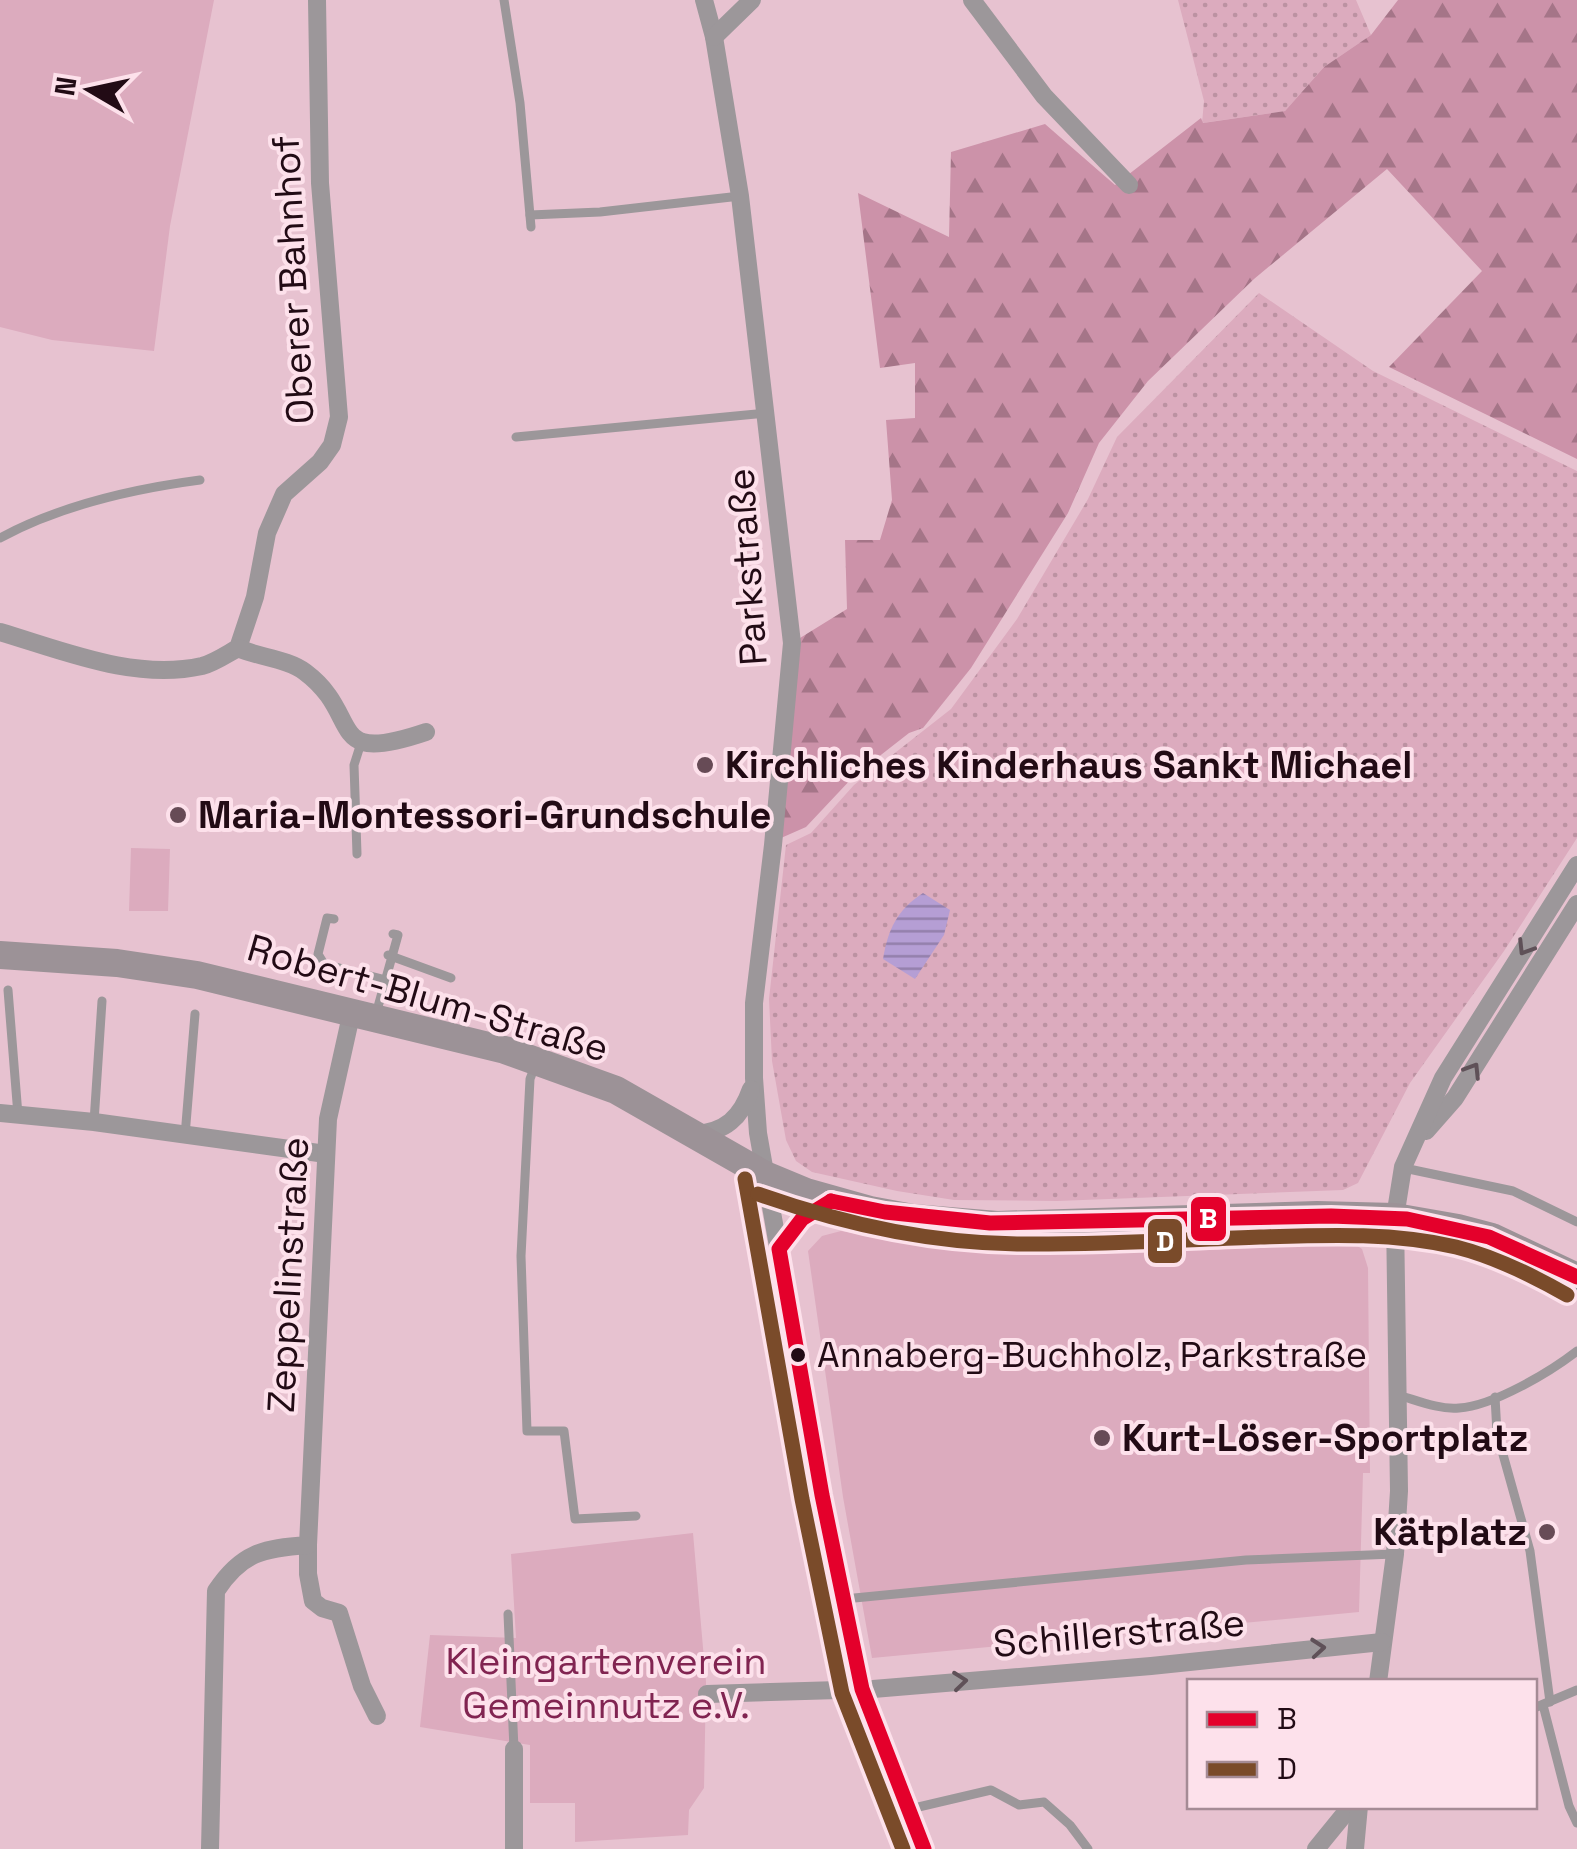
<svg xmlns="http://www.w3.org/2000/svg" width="1577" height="1849" font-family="'Space Grotesk',sans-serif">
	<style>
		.grass { fill: url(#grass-dots) }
		.forest { fill: url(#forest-firs) }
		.garden { fill: #dcabbe }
		.water { fill: url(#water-rules) }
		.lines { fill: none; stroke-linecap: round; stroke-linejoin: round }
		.service { stroke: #9c979a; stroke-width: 9 }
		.minor { stroke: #9c979a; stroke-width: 18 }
		.primary { stroke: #9c9297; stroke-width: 28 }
		.bus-1-casing { stroke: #fde1eb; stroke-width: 22 }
		.bus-2-casing { stroke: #fde1eb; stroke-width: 22 }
		.bus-1 { stroke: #e4002b; stroke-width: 15 }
		.bus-2 { stroke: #7a4b2a; stroke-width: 15 }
		.oneway { stroke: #5f5158 }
		.poi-dot { fill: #674b56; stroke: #fde1eb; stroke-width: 4 }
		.bus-dot { fill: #220b15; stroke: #fde1eb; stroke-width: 4 }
		.labels { text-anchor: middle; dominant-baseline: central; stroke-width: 8; stroke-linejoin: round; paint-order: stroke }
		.bus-label { font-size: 36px; fill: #220b15; stroke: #fde1eb; text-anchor: start }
		.street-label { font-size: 38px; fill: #220b15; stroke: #fde1eb }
		.poi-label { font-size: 38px; font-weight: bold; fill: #220b15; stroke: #fde1eb; text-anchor: start }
		.park-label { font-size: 38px; fill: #812451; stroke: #fde1eb }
		.line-badge { stroke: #fde1eb; stroke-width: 4 }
		.badge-label { font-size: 28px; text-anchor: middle; font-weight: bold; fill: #fff }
	</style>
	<defs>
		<pattern id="grass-dots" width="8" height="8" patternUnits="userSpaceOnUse" patternTransform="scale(2.5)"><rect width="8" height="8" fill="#dcabbe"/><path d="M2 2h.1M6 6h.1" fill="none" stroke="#bc92a2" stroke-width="1.8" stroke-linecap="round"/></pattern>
		<pattern id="forest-firs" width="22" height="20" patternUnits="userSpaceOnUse" patternTransform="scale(2.5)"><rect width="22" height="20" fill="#cc92a9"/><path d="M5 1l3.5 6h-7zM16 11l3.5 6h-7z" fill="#a57588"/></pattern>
		<pattern id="water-rules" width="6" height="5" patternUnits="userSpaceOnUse" patternTransform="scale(2.5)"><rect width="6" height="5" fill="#b59ed4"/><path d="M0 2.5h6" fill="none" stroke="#937fab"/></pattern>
	</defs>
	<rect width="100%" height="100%" fill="#e7c2d0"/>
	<!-- grass -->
	<g class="grass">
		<path d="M1178,0H1356L1371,35L1324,67L1285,111L1202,123L1204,101Z"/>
		<path d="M1259,293L1373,371L1577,471V838L1504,951L1410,1083L1358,1183L1343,1190L1057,1201L954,1200L897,1191L812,1172L796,1161L786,1140L772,1061L769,999L786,845L811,833L854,785L951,709L1017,619L1088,499L1117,437Z"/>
	</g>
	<!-- forest -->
	<path class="forest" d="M1398,0H1577V459L1389,367L1482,271L1387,169L1254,279L1148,381L1099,443L1068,513L971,668L923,728L909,733L854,776L806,827L781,838L800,638L847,609L845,540H880L892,500L886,420L915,418V363L880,368L858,193L949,237L951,152L1045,124L1115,185L1201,118L1203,123L1285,111L1324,67L1371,35Z"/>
	<!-- garden -->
	<g class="garden">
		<path d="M0,0H214L170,226L154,351L52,340L0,327Z"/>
		<path d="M131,848L170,849L168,911H129Z"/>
		<path d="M841,1231L939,1248L1350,1241L1362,1249L1368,1268L1370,1473H1363L1359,1612L872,1658L843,1497L808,1251L822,1236Z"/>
		<path d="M693,1533L706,1682L704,1788L689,1810L688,1835L575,1842V1803H530V1745L420,1727L430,1635L516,1638L511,1554Z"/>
	</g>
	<!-- water -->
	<path class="water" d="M923,893L950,910L944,935L915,979L883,959C888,929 897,910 923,893Z"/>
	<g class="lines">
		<!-- service -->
		<g class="service">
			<path d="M504,0L520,103L531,227"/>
			<path d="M530,215L600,212L740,196"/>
			<path d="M516,437L766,413"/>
			<path d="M0,538C61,505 132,489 200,480"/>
			<path d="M357,854L354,765L361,743"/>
			<path d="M334,919L327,918L318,954L324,964L386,980"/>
			<path d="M388,955L451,978"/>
			<path d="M8,990L18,1115"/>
			<path d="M376,1014L398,935L393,934"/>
			<path d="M535,1066L530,1079L521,1256L527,1431H564L575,1519L636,1516"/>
			<path d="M94,1122L102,1001"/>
			<path d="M185,1136L195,1014"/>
			<path d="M1404,1168L1513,1191L1577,1222"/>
			<path d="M1398,1395C1416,1400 1439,1410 1459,1408C1493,1406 1550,1372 1577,1351"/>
			<path d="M1495,1397L1497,1433L1530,1551L1550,1702"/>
			<path d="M844,1599L1246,1560L1394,1554"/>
			<path d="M508,1614L514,1749"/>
			<path d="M1543,1705L1569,1806L1577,1823"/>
			<path d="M1534,1708L1577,1690"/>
			<path d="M910,1809L991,1790L1019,1805L1044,1802L1070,1825L1088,1849"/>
		</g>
		<!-- minor -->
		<g class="minor">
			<path d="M704,0L714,37L740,196L792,643L773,845L754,1003V1078L758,1133L822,1495L862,1689L924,1849"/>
			<path d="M972,0L1044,96L1129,185"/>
			<path d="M714,37L752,0"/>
			<path d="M0,632C64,651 135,681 202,666C214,663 227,654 238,648L255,597L267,533L284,494L320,462L332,445L339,417L320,183L317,0"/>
			<path d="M238,648C258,657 288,659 305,672C364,716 323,767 426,732"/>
			<path d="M0,1113L94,1122L326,1154"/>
			<path d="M1426,1131L1455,1098L1577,904"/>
			<path d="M695,1134C725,1132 741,1118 751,1089"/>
			<path d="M779,1249L802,1219L831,1201"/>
			<path d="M308,1545V1574L313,1601L322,1608L339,1613L362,1686L377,1716"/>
			<path d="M1378,1682L1395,1554L1399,1491L1395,1217L1403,1167L1443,1078L1577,865"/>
			<path d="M707,1694L873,1689L1151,1666L1382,1642"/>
			<path d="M514,1749V1849"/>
			<path d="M210,1849L216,1591C241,1553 263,1548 308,1545L328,1119L352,1011"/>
			<path d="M1316,1849L1351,1806"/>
			<path d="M1355,1849L1359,1806"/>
		</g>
		<!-- primary -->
		<path class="primary" d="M0,955L117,963L197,975L505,1050L616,1090L765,1175L806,1192L870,1210L913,1218L997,1225L1317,1215L1395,1217L1458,1228L1492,1237L1577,1277"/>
		<defs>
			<g id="bus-1">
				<path d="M831,1201L885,1212L990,1223L1331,1216L1407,1219L1489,1237L1577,1277"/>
				<path d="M831,1201L802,1219L779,1249L822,1495L862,1689L924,1849"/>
			</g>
			<g id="bus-2">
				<path d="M745,1179L802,1499L842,1693L903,1849"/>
				<path d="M758,1194C843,1224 927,1243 1017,1244C1098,1245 1179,1240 1260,1237C1325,1235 1392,1232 1456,1247C1496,1257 1532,1275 1567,1295"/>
			</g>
		</defs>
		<!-- bus-1 casing -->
		<use href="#bus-1" class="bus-1-casing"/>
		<!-- bus-2 casing -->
		<use href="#bus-2" class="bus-2-casing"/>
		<!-- bus-1 -->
		<use href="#bus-1" class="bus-1"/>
		<!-- bus-2 -->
		<use href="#bus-2" class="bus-2"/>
	</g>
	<!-- one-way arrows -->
	<defs><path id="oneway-chevron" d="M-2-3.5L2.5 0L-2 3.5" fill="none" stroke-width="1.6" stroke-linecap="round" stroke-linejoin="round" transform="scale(2.5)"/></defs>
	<g class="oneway">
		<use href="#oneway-chevron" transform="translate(1525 948) rotate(122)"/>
		<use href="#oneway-chevron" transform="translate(1473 1070) rotate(-58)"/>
		<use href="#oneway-chevron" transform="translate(1318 1648) rotate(-5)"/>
		<use href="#oneway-chevron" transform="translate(960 1681) rotate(-6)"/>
	</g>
	<!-- markers -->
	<g class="poi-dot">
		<circle cx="705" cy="765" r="10"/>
		<circle cx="178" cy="815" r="10"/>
		<circle cx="1102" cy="1438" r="10"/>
		<circle cx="1547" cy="1532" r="10"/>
	</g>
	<circle class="bus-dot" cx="798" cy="1355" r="9"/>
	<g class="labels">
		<!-- bus labels -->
		<g class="bus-label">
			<text x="817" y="1355">Annaberg-Buchholz, Parkstraße</text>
		</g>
		<!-- street labels -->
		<g class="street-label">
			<text transform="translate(293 280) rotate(-93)">Oberer Bahnhof</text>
			<text transform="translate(747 567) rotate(-94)">Parkstraße</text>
			<text transform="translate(428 998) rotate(16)">Robert-Blum-Straße</text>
			<text transform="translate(288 1275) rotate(-87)">Zeppelinstraße</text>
			<text transform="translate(1119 1633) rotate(-5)">Schillerstraße</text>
		</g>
		<!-- poi labels -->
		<g class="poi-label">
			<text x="725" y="765">Kirchliches Kinderhaus Sankt Michael</text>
			<text x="198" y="815">Maria-Montessori-Grundschule</text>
			<text x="1122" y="1438">Kurt-Löser-Sportplatz</text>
			<text x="1527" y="1532" text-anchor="end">Kätplatz</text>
		</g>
		<!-- park labels -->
		<g class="park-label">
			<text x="606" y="1661">Kleingartenverein<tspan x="606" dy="44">Gemeinnutz e.V.</tspan></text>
		</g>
	</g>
	<g class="line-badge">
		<rect x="1189" y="1195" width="39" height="48" rx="10" fill="#e4002b"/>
		<rect x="1146" y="1217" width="38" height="48" rx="10" fill="#7a4b2a"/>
	</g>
	<g class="badge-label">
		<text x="1208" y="1228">B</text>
		<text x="1165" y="1251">D</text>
	</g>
	<!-- legend -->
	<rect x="1187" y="1679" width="350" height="130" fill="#fde1eb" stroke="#a58b95" stroke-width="2.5"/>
	<rect x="1207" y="1712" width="50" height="15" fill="#e4002b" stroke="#a58b95" stroke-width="2.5"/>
	<text x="1277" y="1729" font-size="30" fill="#220b15">B</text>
	<rect x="1207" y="1762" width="50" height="15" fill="#7a4b2a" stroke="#a58b95" stroke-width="2.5"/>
	<text x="1277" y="1779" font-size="30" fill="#220b15">D</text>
	<!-- north arrow -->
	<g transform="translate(90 90) rotate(279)" stroke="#fde1eb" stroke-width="8" paint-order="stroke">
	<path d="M0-8L18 38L0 25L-18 38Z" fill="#220b15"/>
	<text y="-15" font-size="28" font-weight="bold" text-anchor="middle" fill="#220b15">N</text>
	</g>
</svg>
